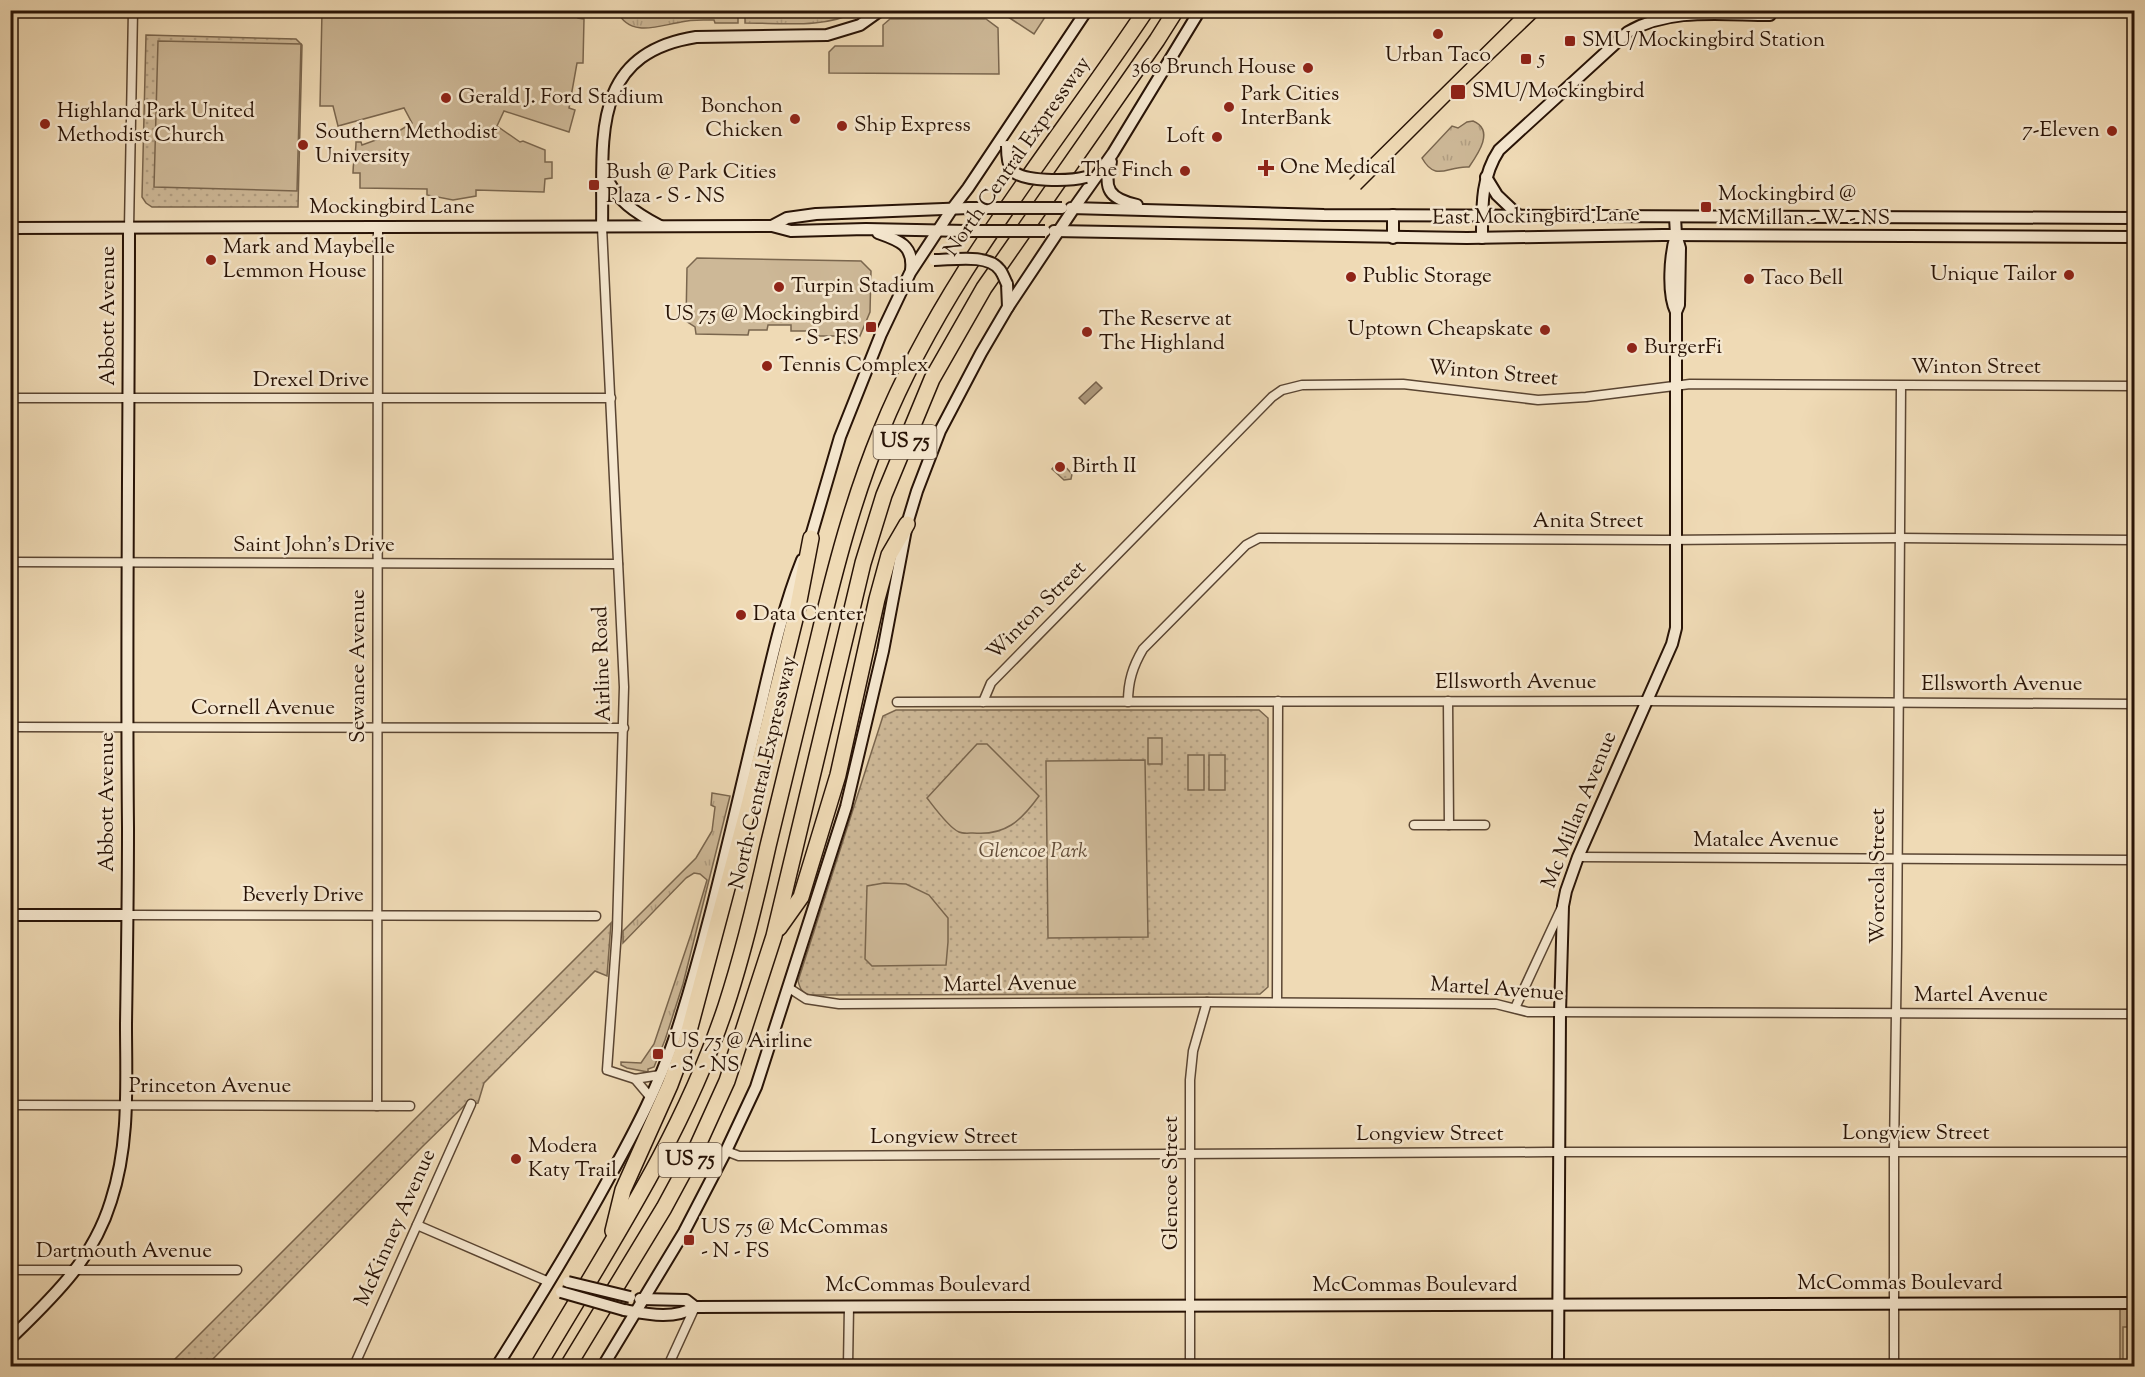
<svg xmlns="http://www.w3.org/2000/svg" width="2145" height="1377" font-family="'Sorts Mill Goudy',serif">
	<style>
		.grass { fill: url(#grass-tufts); stroke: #7a664e; stroke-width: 1.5 }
		.park { fill: url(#park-dots); stroke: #7a664e; stroke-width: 1.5 }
		.pitch { fill: #cdb897; stroke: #7a664e; stroke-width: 1.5 }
		.water { fill: #ab967a; stroke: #77624c; stroke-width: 1.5 }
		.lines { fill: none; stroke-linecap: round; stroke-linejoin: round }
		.street-casing { stroke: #5a4532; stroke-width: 11 }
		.secondary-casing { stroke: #281306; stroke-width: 14 }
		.highway-casing { stroke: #281306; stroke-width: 18 }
		.street { stroke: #f5e7cf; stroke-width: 8 }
		.secondary { stroke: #f5e7cf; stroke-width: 10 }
		.highway { stroke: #efdab5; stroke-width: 15 }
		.tram { stroke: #281306; stroke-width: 1.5 }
		.secondary-bridge-casing { stroke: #281306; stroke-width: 14; stroke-linecap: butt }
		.secondary-bridge { stroke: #f5e7cf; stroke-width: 10 }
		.poi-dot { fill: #8f2418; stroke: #f5e7cf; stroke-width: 2 }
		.labels { text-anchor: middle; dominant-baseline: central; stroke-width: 5; stroke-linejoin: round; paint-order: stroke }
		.shield { fill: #f5e7cf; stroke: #665342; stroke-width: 1.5 }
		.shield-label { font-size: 20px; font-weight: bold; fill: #281306 }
		.poi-label { font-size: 21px; fill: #281306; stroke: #f5e7cf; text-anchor: start }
		.street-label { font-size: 21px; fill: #281306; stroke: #f5e7cf }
		.park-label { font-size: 21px; font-style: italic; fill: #624d39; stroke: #f5e7cf }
	</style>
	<defs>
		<pattern id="grass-tufts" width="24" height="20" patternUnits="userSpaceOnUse" patternTransform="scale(1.5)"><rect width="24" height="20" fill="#cdb897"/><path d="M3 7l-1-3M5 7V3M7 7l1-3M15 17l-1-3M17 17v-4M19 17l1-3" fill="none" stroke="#b09d81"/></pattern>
		<pattern id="park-dots" width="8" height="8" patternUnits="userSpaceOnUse" patternTransform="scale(1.5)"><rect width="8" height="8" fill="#cdb897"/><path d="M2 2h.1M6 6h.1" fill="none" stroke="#b09d81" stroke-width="1.8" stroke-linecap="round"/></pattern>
	</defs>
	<rect width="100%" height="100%" fill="#efdab5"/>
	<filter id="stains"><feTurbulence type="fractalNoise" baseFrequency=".00333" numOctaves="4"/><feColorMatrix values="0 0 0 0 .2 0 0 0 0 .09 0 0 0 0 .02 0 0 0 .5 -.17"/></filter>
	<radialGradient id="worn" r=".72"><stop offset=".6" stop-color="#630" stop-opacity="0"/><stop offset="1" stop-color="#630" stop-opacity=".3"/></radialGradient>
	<!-- grass -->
	<g class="grass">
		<path d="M617,11L642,13L643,11H651V13L688,11L689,13H707V11H715V14H725L726,11H738V23H715L714,20C703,20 692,19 681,22C658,26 630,38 617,11Z"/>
		<path d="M745,11H757L758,13L774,11V14L795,12V14H808V12L817,11L818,14L834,11H858C824,29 783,23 745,23Z"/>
		<path d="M1473,121C1495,130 1478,154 1469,167C1448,165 1436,183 1422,158L1452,126L1458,128L1467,122Z"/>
		<path d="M712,793L730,796L683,984L665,1040L654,1067L648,1069V1072L627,1068L621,1065V1062L641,1063L654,1044L691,934L707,880L700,874L694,873L686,878L623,943V931L696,858L712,831L715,807L711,805Z"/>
		<path d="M2120,1308H2134V1327H2123V1366H2120Z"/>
	</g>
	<!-- park -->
	<g class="park">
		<path d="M146,35L296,39L302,45L298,207H152L146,203L142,197Z"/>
		<path d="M1060,461L1072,474L1071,479L1064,480L1052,469Z"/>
		<path d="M896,710H1259L1268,718V987L1260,994L809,995C801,992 800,988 798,981L883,716Z"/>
		<path d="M611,923L607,976L595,971L484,1083L478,1103L465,1105L422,1147L206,1366H168Z"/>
	</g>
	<!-- pitch -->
	<g class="pitch">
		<path d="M578,11V18L584,19L583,63H577L569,108L575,110L569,132L504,111L497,126L520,142L523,141L545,150V162H552V178L545,179L544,192L476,190V196L453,200L427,195V189L360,188V173H353C353,160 356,154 356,142H361L362,145L384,137L386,139L412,123L404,108L338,126L333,106H320L322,11Z"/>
		<path d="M999,11H1049L1034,34Z"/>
		<path d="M890,19H986L998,28L999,74L829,73V52L835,46H883V25Z"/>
		<path d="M158,41L301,44L297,191L154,187Z"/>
		<path d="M697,258L861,261L871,271L870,312L857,343H839V336H810V331H791V325H768L767,330H749L748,335L696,334L695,327L686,321L687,268Z"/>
		<rect x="1148" y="738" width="14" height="26"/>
		<path d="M977,744H987L1039,796C1021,821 1005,836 973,833C970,833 963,834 959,832C949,828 934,807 927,798Z"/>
		<rect x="1188" y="755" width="16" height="35"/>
		<rect x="1209" y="755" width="16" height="35"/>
		<path d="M1145,760L1148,937L1048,938L1046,761Z"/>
		<path d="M884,883L906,884L929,895L948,918V942L946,965L872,966L865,959L867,886Z"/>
	</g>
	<!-- water -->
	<path class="water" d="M1096,382L1102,388L1085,404L1079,398Z"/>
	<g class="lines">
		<defs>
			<g id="street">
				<path d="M602,227L624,687L617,930L607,1070L635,1079L660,1075"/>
				<path d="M129,228L133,10"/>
				<path d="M10,398H611"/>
				<path d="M10,562L618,564"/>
				<path d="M1448,701L1449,825"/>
				<path d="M897,702L1646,701L2134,704"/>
				<path d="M983,702L991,683L1272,397L1282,390L1302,385L1403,384L1538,400L1586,397L1690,384L2134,386"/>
				<path d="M1128,702C1128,681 1133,666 1143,649L1246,545L1259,538L1665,540L1899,538L2134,540"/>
				<path d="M10,727L624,728"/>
				<path d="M1414,825H1485"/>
				<path d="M1578,857L2134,860"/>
				<path d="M128,915L596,916"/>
				<path d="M789,988L806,999L839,1004L1207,1002L1496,1004L1528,1012H1547L2134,1014"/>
				<path d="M1277,1002L1278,701"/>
				<path d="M1515,1008L1562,907"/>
				<path d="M635,1079L651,1098"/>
				<path d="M10,1105L410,1106"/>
				<path d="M377,1106L378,227"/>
				<path d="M726,1151L739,1156H785L1548,1152H2134"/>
				<path d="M417,1225L549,1282"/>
				<path d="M10,1270H237"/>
				<path d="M354,1366L471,1104"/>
				<path d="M668,1366L695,1307"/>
				<path d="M848,1366L849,1306"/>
				<path d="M1190,1366V1080L1193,1051L1207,1002"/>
				<path d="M1894,1366V1152L1897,946L1901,386"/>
			</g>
			<g id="secondary">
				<path d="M1111,162C1102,189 1110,199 1137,205"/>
				<path d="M605,174C616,201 636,213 660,226"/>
				<path d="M1486,177L1497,195L1518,215"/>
				<path d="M1071,208L1324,215L2134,218"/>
				<path d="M1393,215V238"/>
				<path d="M772,226L787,218L816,214L969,208"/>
				<path d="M602,227C604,144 587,54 696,37L827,35L860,25L881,10"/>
				<path d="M10,228L772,226L791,231L866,229L966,231"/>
				<path d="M1054,231L1467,238L1663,235L2134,237"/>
				<path d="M878,233C898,240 914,245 911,270"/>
				<path d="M1482,238C1482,207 1481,177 1499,150L1628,32C1670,7 1723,15 1770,15"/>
				<path d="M1007,284L1008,307"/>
				<path d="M1676,312C1667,294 1670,254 1676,235"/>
				<path d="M809,543L840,437L881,334L910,273L952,209L968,188L1087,10"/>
				<path d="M10,915H128"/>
				<path d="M640,1299L686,1300L695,1307"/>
				<path d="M624,1310C647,1314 674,1320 695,1307L2134,1303"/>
				<path d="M10,1339C53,1297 93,1260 111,1201C130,1143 126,1084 126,1024C127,958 128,893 128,828C126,628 129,428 129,228"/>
				<path d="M497,1366C536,1304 575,1241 610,1176C635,1131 659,1085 675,1037C708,936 730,833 755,730C769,673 780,615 802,560"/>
				<path d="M603,1366L684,1232L726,1151L756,1087L846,807L883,651L907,524L917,491L940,431L981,353L1008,307L1074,208L1113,153L1200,10"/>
				<path d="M1558,1366L1560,1013L1563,906L1566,891L1578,857L1672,644L1676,628V312L1679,305L1680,248L1676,235L1675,217"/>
			</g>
			<g id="highway">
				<path d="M779,928L801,897L838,775L877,599L889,555L907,524"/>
				<path d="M613,1231L623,1190L670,1085L686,1042L748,809L797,611L811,538"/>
				<path d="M538,1366C607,1249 683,1136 726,1006C743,954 756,900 768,846C785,777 801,709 818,640C835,569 853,499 881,431C944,276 1054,148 1146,10"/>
				<path d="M568,1366L664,1208L698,1145L727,1081L774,936L863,563L884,495L932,379L984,288L1157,40L1176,10"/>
			</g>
		</defs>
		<!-- street casing -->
		<use href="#street" class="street-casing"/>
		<!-- secondary casing -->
		<use href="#secondary" class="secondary-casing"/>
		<!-- highway casing -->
		<use href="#highway" class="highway-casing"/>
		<!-- street -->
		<use href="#street" class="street"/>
		<!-- secondary -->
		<use href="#secondary" class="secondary"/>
		<!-- highway -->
		<use href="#highway" class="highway"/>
		<!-- tram -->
		<g class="tram">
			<path d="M1350,179L1521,10"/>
			<path d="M1361,189L1451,99L1544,10"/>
		</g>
		<defs>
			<g id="secondary-bridge">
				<path d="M1007,146C1007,153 1007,163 1011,169C1020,183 1071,181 1086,177"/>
				<path d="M969,208H1062"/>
				<path d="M966,231H1045"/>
				<path d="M934,260C952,260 988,253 1000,270C1003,274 1005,280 1007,284"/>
				<path d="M568,1282L630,1297"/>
				<path d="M561,1292L624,1310"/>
			</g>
		</defs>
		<!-- secondary-bridge casing -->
		<use href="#secondary-bridge" class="secondary-bridge-casing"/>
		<!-- secondary-bridge -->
		<use href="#secondary-bridge" class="secondary-bridge"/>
	</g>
	<!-- markers -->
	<g class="poi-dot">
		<circle cx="1438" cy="34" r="6"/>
		<rect x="1564" y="35" width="12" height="12" rx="3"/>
		<rect x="1520" y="53" width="12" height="12" rx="3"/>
		<circle cx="1308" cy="68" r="6"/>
		<rect x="1450" y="84" width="16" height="16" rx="3"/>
		<circle cx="446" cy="98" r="6"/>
		<circle cx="1229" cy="107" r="6"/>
		<circle cx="795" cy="119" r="6"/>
		<circle cx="45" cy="124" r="6"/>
		<circle cx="842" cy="126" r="6"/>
		<circle cx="2112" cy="131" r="6"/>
		<circle cx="1217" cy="137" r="6"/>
		<circle cx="303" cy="145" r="6"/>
		<path d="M1263 159h6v6h6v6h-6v6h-6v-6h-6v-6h6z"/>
		<circle cx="1185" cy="171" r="6"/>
		<rect x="588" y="179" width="12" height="12" rx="3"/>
		<rect x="1700" y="201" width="12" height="12" rx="3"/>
		<circle cx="211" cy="260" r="6"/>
		<circle cx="2069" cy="275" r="6"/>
		<circle cx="1351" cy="277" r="6"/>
		<circle cx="1749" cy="279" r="6"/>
		<circle cx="779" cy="287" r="6"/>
		<rect x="865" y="321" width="12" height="12" rx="3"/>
		<circle cx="1545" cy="330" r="6"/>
		<circle cx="1087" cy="332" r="6"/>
		<circle cx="1632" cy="348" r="6"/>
		<circle cx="767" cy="366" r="6"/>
		<circle cx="1060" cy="467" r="6"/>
		<circle cx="741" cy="615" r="6"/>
		<rect x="652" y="1048" width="12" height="12" rx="3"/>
		<circle cx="516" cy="1159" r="6"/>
		<rect x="683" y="1234" width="12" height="12" rx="3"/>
	</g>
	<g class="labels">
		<!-- shield labels -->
		<g class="shield">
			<rect x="873.5" y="425" width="63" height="34" rx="4.5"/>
			<rect x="658.5" y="1143" width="63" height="34" rx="4.5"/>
		</g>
		<g class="shield-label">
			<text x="905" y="442">US 75</text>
			<text x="690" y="1160">US 75</text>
		</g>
		<!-- poi labels -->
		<g class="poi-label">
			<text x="1582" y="41">SMU/Mockingbird Station</text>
			<text x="1438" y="56" text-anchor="middle">Urban Taco</text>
			<text x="1538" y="59">5</text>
			<text x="1296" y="68" text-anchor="end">360 Brunch House</text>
			<text x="1472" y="92">SMU/Mockingbird</text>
			<text x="1241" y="95">Park Cities<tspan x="1241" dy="24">InterBank</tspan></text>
			<text x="458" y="98">Gerald J. Ford Stadium</text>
			<text x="783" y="107" text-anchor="end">Bonchon<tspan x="783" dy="24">Chicken</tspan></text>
			<text x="57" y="112">Highland Park United<tspan x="57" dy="24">Methodist Church</tspan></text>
			<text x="854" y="126">Ship Express</text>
			<text x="2100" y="131" text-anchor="end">7-Eleven</text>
			<text x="315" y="133">Southern Methodist<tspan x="315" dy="24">University</tspan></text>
			<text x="1205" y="137" text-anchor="end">Loft</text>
			<text x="1280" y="168">One Medical</text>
			<text x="1173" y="171" text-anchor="end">The Finch</text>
			<text x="606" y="173">Bush @ Park Cities<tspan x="606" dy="24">Plaza - S - NS</tspan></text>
			<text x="1718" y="195">Mockingbird @<tspan x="1718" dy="24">McMillan - W - NS</tspan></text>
			<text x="223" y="248">Mark and Maybelle<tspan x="223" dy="24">Lemmon House</tspan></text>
			<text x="2057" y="275" text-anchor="end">Unique Tailor</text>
			<text x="1363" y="277">Public Storage</text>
			<text x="1761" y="279">Taco Bell</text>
			<text x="791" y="287">Turpin Stadium</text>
			<text x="859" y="315" text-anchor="end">US 75 @ Mockingbird<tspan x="859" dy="24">- S - FS</tspan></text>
			<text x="1099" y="320">The Reserve at<tspan x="1099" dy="24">The Highland</tspan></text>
			<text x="1533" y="330" text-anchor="end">Uptown Cheapskate</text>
			<text x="1644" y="348">BurgerFi</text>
			<text x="779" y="366">Tennis Complex</text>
			<text x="1072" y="467">Birth II</text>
			<text x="753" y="615">Data Center</text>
			<text x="670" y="1042">US 75 @ Airline<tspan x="670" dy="24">- S - NS</tspan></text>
			<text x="528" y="1147">Modera<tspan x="528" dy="24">Katy Trail</tspan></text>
			<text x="701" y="1228">US 75 @ McCommas<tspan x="701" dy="24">- N - FS</tspan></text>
		</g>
		<!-- street labels -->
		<g class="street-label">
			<text transform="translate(1018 157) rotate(-55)">North Central Expressway</text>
			<text x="392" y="208">Mockingbird Lane</text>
			<text transform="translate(1536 217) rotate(-1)">East Mockingbird Lane</text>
			<text transform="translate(109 316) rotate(-90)">Abbott Avenue</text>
			<text x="1976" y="368">Winton Street</text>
			<text transform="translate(1493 374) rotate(5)">Winton Street</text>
			<text x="311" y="381">Drexel Drive</text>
			<text x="1588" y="522">Anita Street</text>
			<text x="314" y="546">Saint John's Drive</text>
			<text transform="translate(1037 611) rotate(-45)">Winton Street</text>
			<text transform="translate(603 664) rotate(-92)">Airline Road</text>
			<text transform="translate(359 666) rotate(-90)">Sewanee Avenue</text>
			<text x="1516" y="683">Ellsworth Avenue</text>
			<text x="2002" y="685">Ellsworth Avenue</text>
			<text x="263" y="709">Cornell Avenue</text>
			<text transform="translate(764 773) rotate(-77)">North Central Expressway</text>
			<text transform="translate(108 802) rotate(-90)">Abbott Avenue</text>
			<text transform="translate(1580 810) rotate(-68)">Mc Millan Avenue</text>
			<text x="1766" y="841">Matalee Avenue</text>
			<text transform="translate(1879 876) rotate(-90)">Worcola Street</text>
			<text x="303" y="896">Beverly Drive</text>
			<text transform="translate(1010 985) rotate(-1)">Martel Avenue</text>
			<text transform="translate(1497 990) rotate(4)">Martel Avenue</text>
			<text x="1981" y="996">Martel Avenue</text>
			<text x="210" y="1087">Princeton Avenue</text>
			<text x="1916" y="1134">Longview Street</text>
			<text x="1430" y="1135">Longview Street</text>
			<text x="944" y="1138">Longview Street</text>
			<text transform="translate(1172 1183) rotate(-90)">Glencoe Street</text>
			<text transform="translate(396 1228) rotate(-66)">McKinney Avenue</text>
			<text x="124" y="1252">Dartmouth Avenue</text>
			<text x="1900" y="1284">McCommas Boulevard</text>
			<text x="928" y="1286">McCommas Boulevard</text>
			<text x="1415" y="1286">McCommas Boulevard</text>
		</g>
		<!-- park labels -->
		<g class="park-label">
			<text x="1033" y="852">Glencoe Park</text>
		</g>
	</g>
	<!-- margin -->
	<rect width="2145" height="1377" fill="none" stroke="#efdab5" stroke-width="36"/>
	<rect x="12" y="12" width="2121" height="1353" fill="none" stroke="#281306" stroke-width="3"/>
	<rect x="18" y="18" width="2109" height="1341" fill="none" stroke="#281306" stroke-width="1.5"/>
	<rect width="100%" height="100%" filter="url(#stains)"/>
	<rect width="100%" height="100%" fill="url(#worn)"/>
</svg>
